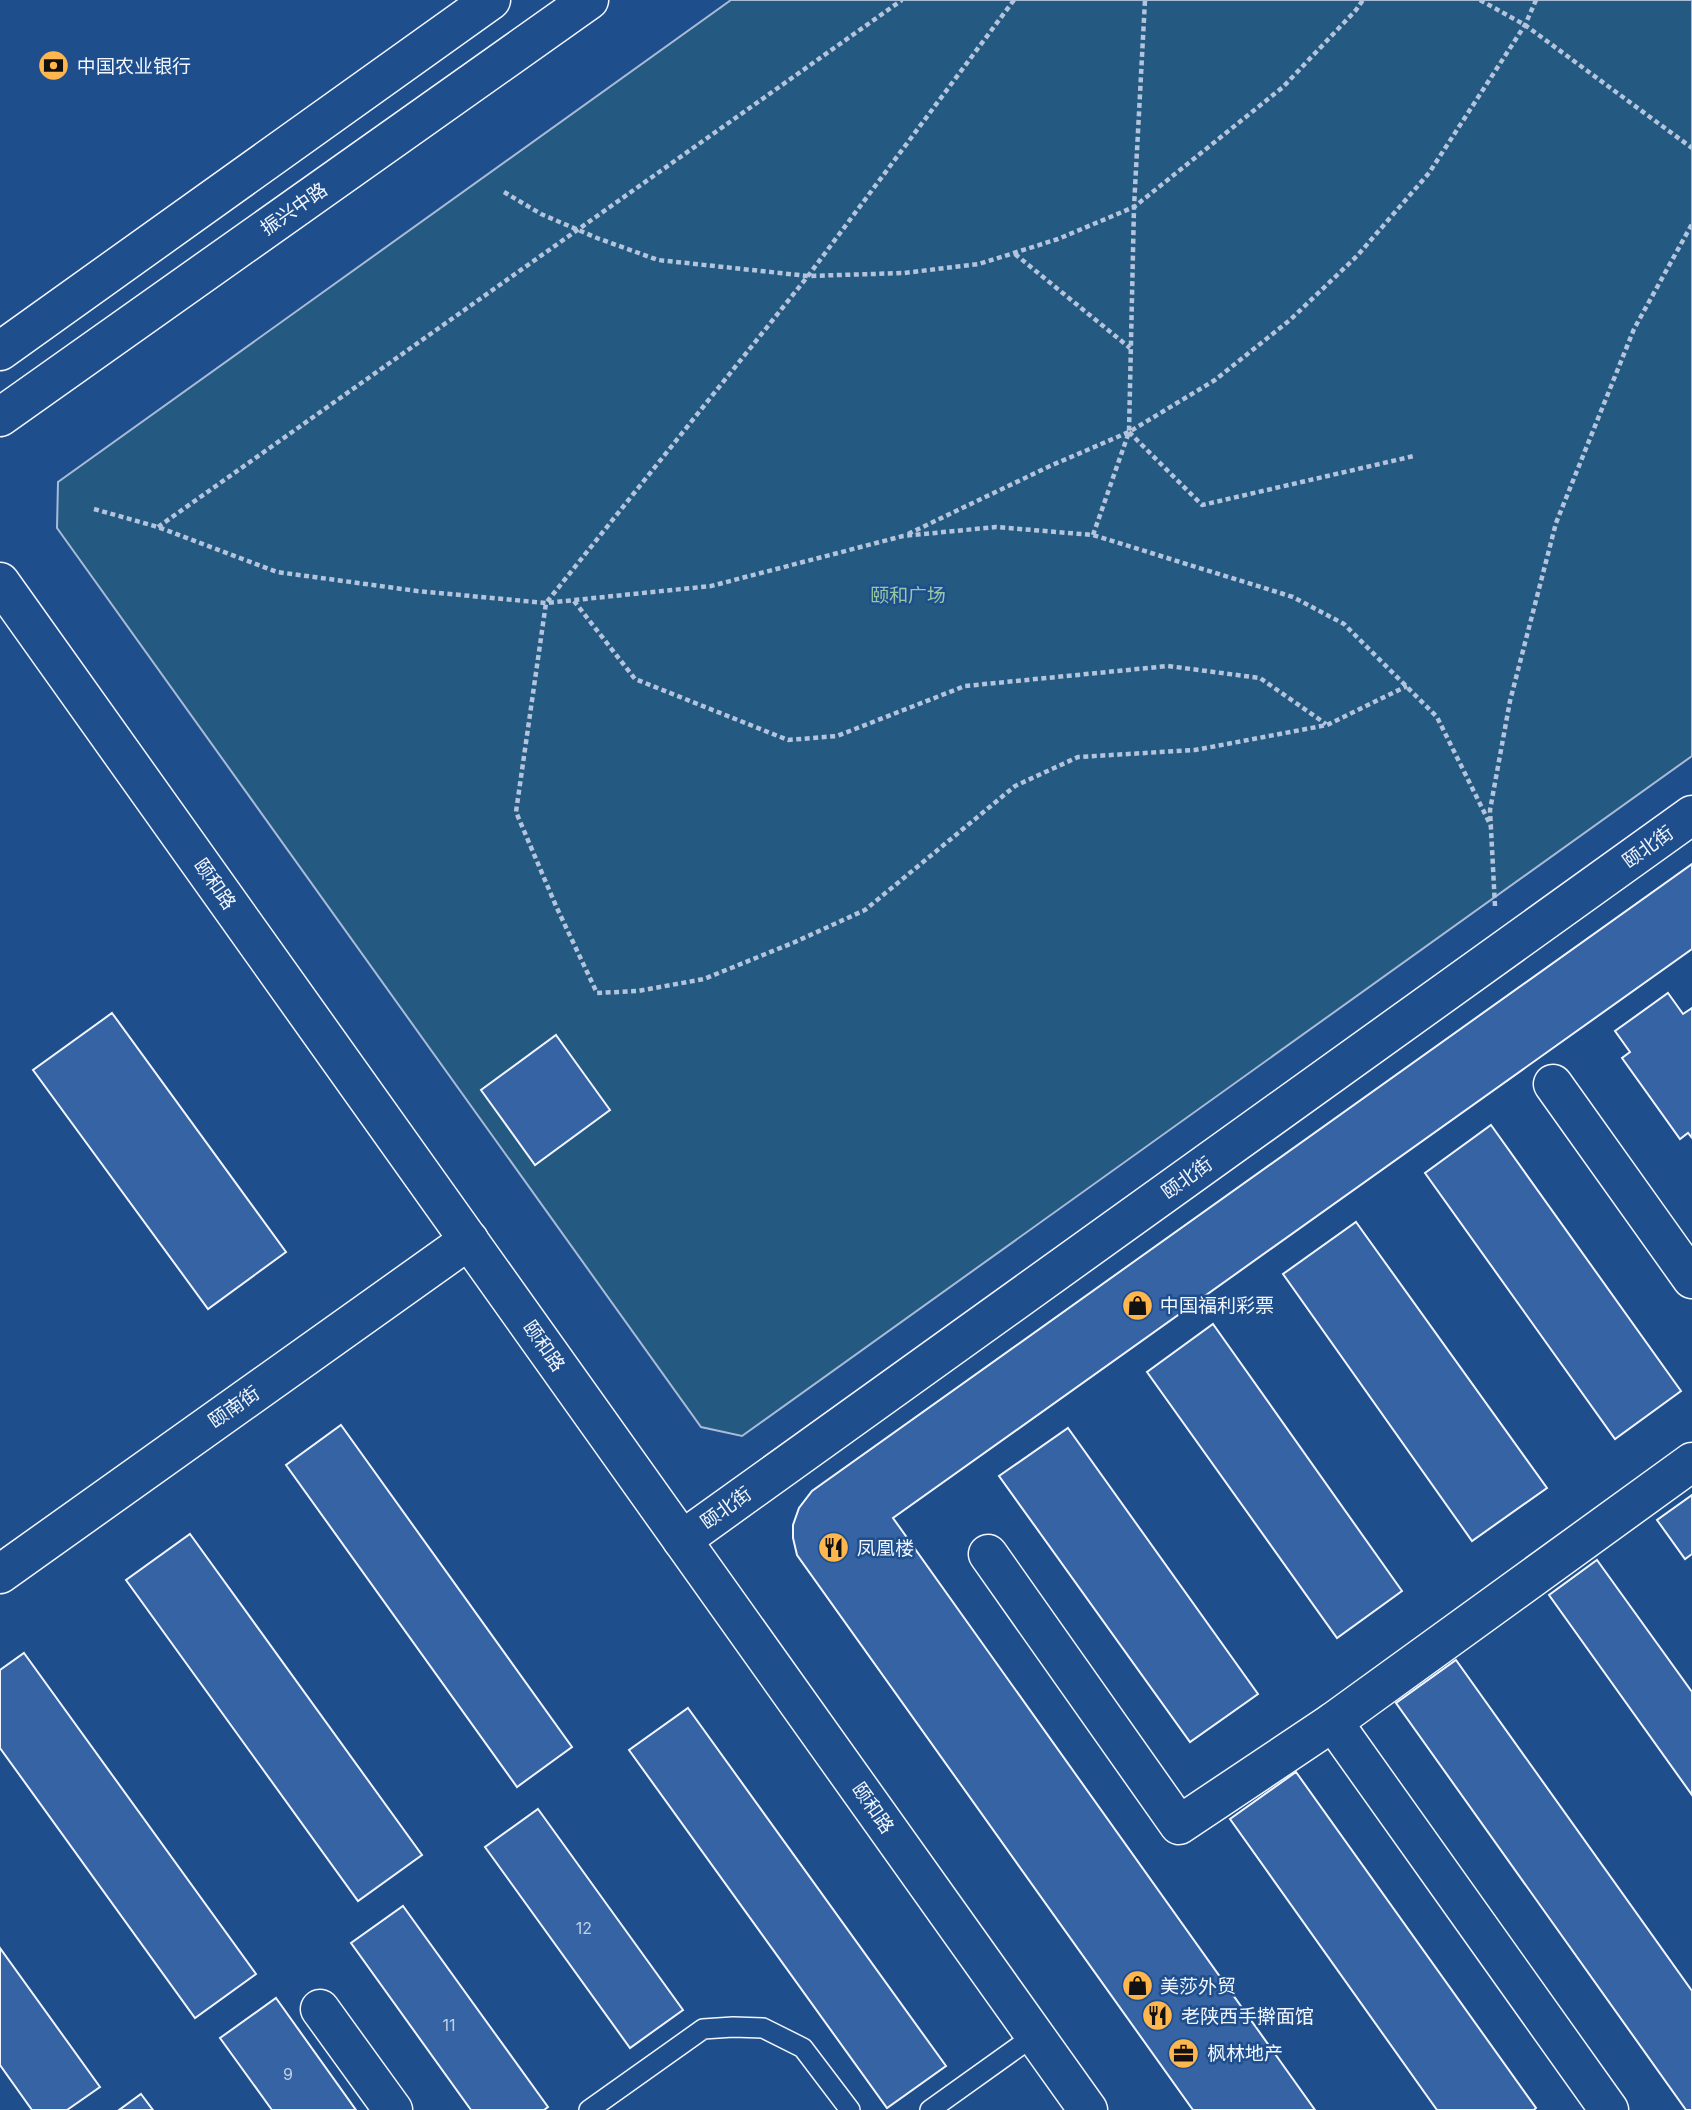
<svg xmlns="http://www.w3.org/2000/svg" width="1692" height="2110" font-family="Inter,'Noto Sans SC',sans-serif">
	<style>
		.green { fill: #245a82; stroke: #a8bbd7; stroke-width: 2 }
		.building { fill: #3563a3; stroke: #f2f6ff; stroke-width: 2 }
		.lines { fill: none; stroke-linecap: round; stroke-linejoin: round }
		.lane-casing { stroke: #f2f6ff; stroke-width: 22 }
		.street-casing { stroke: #f2f6ff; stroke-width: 41 }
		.secondary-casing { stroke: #f2f6ff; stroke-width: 41 }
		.path { stroke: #b3c4dc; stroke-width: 4.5; stroke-dasharray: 5 3.5; stroke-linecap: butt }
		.lane { stroke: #1f4e8c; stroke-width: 19 }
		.street { stroke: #1f4e8c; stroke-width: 38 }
		.secondary { stroke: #1f4e8c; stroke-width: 38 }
		.labels { text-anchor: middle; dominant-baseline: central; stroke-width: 5; stroke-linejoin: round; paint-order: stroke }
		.number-label { font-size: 16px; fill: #c3d1e8 }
		.poi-label { font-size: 19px; fill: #f2f6ff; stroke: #1f4e8c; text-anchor: start }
		.street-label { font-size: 19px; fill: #f2f6ff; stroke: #1f4e8c }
		.park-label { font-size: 19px; fill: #97c8a6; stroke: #1f4e8c }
	</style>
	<rect width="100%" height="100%" fill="#1f4e8c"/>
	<!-- green -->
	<path class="green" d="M731,0H1692V756L742,1436L701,1427L57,528L58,482Z"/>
	<!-- building -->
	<g class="building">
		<path d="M1692,864V949L893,1518L1315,2110H1193L797,1555L793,1538V1525L799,1508L812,1491Z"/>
		<path d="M1668,993L1683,1014L1692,1008V1138L1688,1133L1680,1139L1622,1058L1630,1052L1615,1031Z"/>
		<path d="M112,1013L286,1252L208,1309L33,1070Z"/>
		<path d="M556,1035L610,1110L535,1165L481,1090Z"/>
		<path d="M1491,1125L1681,1391L1615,1439L1425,1173Z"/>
		<path d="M1356,1222L1547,1488L1472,1541L1283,1274Z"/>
		<path d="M1213,1324L1402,1591L1337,1638L1147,1372Z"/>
		<path d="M341,1425L572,1747L517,1787L286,1465Z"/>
		<path d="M1068,1428L1258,1694L1190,1742L999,1476Z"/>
		<path d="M1692,1495V1554L1685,1559L1657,1520Z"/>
		<path d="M190,1534L422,1855L358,1901L126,1580Z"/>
		<path d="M1597,1560L1692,1692V1795L1549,1595Z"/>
		<path d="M24,1653L256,1974L195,2018L0,1748V1670Z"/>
		<path d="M1456,1660L1692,1991V2110H1686L1396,1703Z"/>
		<path d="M688,1708L946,2066L887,2108L629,1750Z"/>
		<path d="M1296,1772L1536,2108L1534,2110H1437L1230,1819Z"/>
		<path d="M538,1809L683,2010L630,2048L485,1847Z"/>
		<path d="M403,1906L548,2107L544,2110H471L351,1943Z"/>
		<path d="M0,1948L100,2087L67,2110H32L0,2065Z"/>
		<path d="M276,1998L356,2110H272L220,2038Z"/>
		<path d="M141,2094L153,2110H119Z"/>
	</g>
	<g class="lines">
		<defs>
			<g id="lane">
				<path d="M589,2110L703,2029L733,2027L763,2028L803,2048L850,2110"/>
				<path d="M930,2110L1035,2035"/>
			</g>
			<g id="street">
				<path d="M1553,1084L1692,1279"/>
				<path d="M682,1540L1692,815"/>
				<path d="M988,1554L1179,1825L1333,1722L1692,1462"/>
				<path d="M0,1574L469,1240"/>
				<path d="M1333,1722L1609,2110"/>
				<path d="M320,2009L393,2110"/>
			</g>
			<g id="secondary">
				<path d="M0,351L491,0"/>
				<path d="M0,417L589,0"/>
				<path d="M0,582L1088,2110"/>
			</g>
		</defs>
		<!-- lane casing -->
		<use href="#lane" class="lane-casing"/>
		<!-- street casing -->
		<use href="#street" class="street-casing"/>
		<!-- secondary casing -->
		<use href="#secondary" class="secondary-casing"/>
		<!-- path -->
		<g class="path">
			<path d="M1014,0L808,276L546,603L516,812L556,906L597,993L638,991L704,979L795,942L865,910L1015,786L1078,757L1195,750L1327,725L1407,686"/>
			<path d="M1480,0L1525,25L1692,148"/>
			<path d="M504,192L541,214L597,238L658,260L808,276L904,273L979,264L1058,239L1134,207L1283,87L1356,10L1363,0"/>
			<path d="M1015,254L1130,348"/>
			<path d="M1129,432L1202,505L1414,456"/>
			<path d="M94,509L158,527L277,572L417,591L546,603L711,586L903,536L996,527L1093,535L1293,597L1344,624L1437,717L1491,826"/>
			<path d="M158,527L902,0"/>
			<path d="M908,534L1050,466L1129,432L1215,380L1290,320L1357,256L1429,173L1525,25L1536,0"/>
			<path d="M1093,535L1129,432L1134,207L1145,0"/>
			<path d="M574,601L635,679L788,740L837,736L965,686L1168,666L1260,678L1326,724"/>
			<path d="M1495,906L1490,810L1510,701L1556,523L1634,329L1692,224"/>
		</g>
		<!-- lane -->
		<use href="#lane" class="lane"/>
		<!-- street -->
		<use href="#street" class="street"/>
		<!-- secondary -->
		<use href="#secondary" class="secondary"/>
	</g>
	<!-- icons -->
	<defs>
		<symbol id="bank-disc" viewBox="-11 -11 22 22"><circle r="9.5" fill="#ffb74d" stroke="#1f4e8c"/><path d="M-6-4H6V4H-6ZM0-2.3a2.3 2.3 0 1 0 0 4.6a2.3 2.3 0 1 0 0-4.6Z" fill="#111"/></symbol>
		<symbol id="shop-disc" viewBox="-11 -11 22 22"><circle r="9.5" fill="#ffb74d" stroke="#1f4e8c"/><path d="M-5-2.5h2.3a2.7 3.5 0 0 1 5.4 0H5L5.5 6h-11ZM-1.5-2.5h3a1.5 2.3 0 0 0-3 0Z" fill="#111"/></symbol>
		<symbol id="restaurant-disc" viewBox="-11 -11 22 22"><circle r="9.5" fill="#ffb74d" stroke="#1f4e8c"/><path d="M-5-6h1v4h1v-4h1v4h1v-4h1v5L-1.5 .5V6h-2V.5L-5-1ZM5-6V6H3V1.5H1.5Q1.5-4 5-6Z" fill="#111"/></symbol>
		<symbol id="office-disc" viewBox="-11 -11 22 22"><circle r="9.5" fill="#ffb74d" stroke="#1f4e8c"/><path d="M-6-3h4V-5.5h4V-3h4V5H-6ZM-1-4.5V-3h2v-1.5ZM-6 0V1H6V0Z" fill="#111"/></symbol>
	</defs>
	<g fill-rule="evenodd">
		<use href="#bank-disc" x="36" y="48" width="35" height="35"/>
		<use href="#shop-disc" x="1120" y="1288" width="35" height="35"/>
		<use href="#restaurant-disc" x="816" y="1530" width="35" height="35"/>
		<use href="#shop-disc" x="1120" y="1968" width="35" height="35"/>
		<use href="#restaurant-disc" x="1140" y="1998" width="35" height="35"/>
		<use href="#office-disc" x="1166" y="2036" width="35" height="35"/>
	</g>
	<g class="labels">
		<!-- number labels -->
		<g class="number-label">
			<text x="584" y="1928">12</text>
			<text x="449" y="2025">11</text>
			<text x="288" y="2074">9</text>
		</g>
		<!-- poi labels -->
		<g class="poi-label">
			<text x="77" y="66">中国农业银行</text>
			<text x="1160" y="1305">中国福利彩票</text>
			<text x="857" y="1548">凤凰楼</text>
			<text x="1160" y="1986">美莎外贸</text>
			<text x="1181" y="2016">老陕西手擀面馆</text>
			<text x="1207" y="2053">枫林地产</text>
		</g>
		<!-- street labels -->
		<g class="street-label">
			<text transform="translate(294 209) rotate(-35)">振兴中路</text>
			<text transform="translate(1648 847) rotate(-36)">颐北街</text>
			<text transform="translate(215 884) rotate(55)">颐和路</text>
			<text transform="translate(1187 1178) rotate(-36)">颐北街</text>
			<text transform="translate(544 1346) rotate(55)">颐和路</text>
			<text transform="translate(234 1407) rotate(-35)">颐南街</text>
			<text transform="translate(726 1508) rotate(-36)">颐北街</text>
			<text transform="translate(873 1808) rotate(55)">颐和路</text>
		</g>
		<!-- park labels -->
		<g class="park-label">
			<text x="908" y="595">颐和广场</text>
		</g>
	</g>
</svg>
